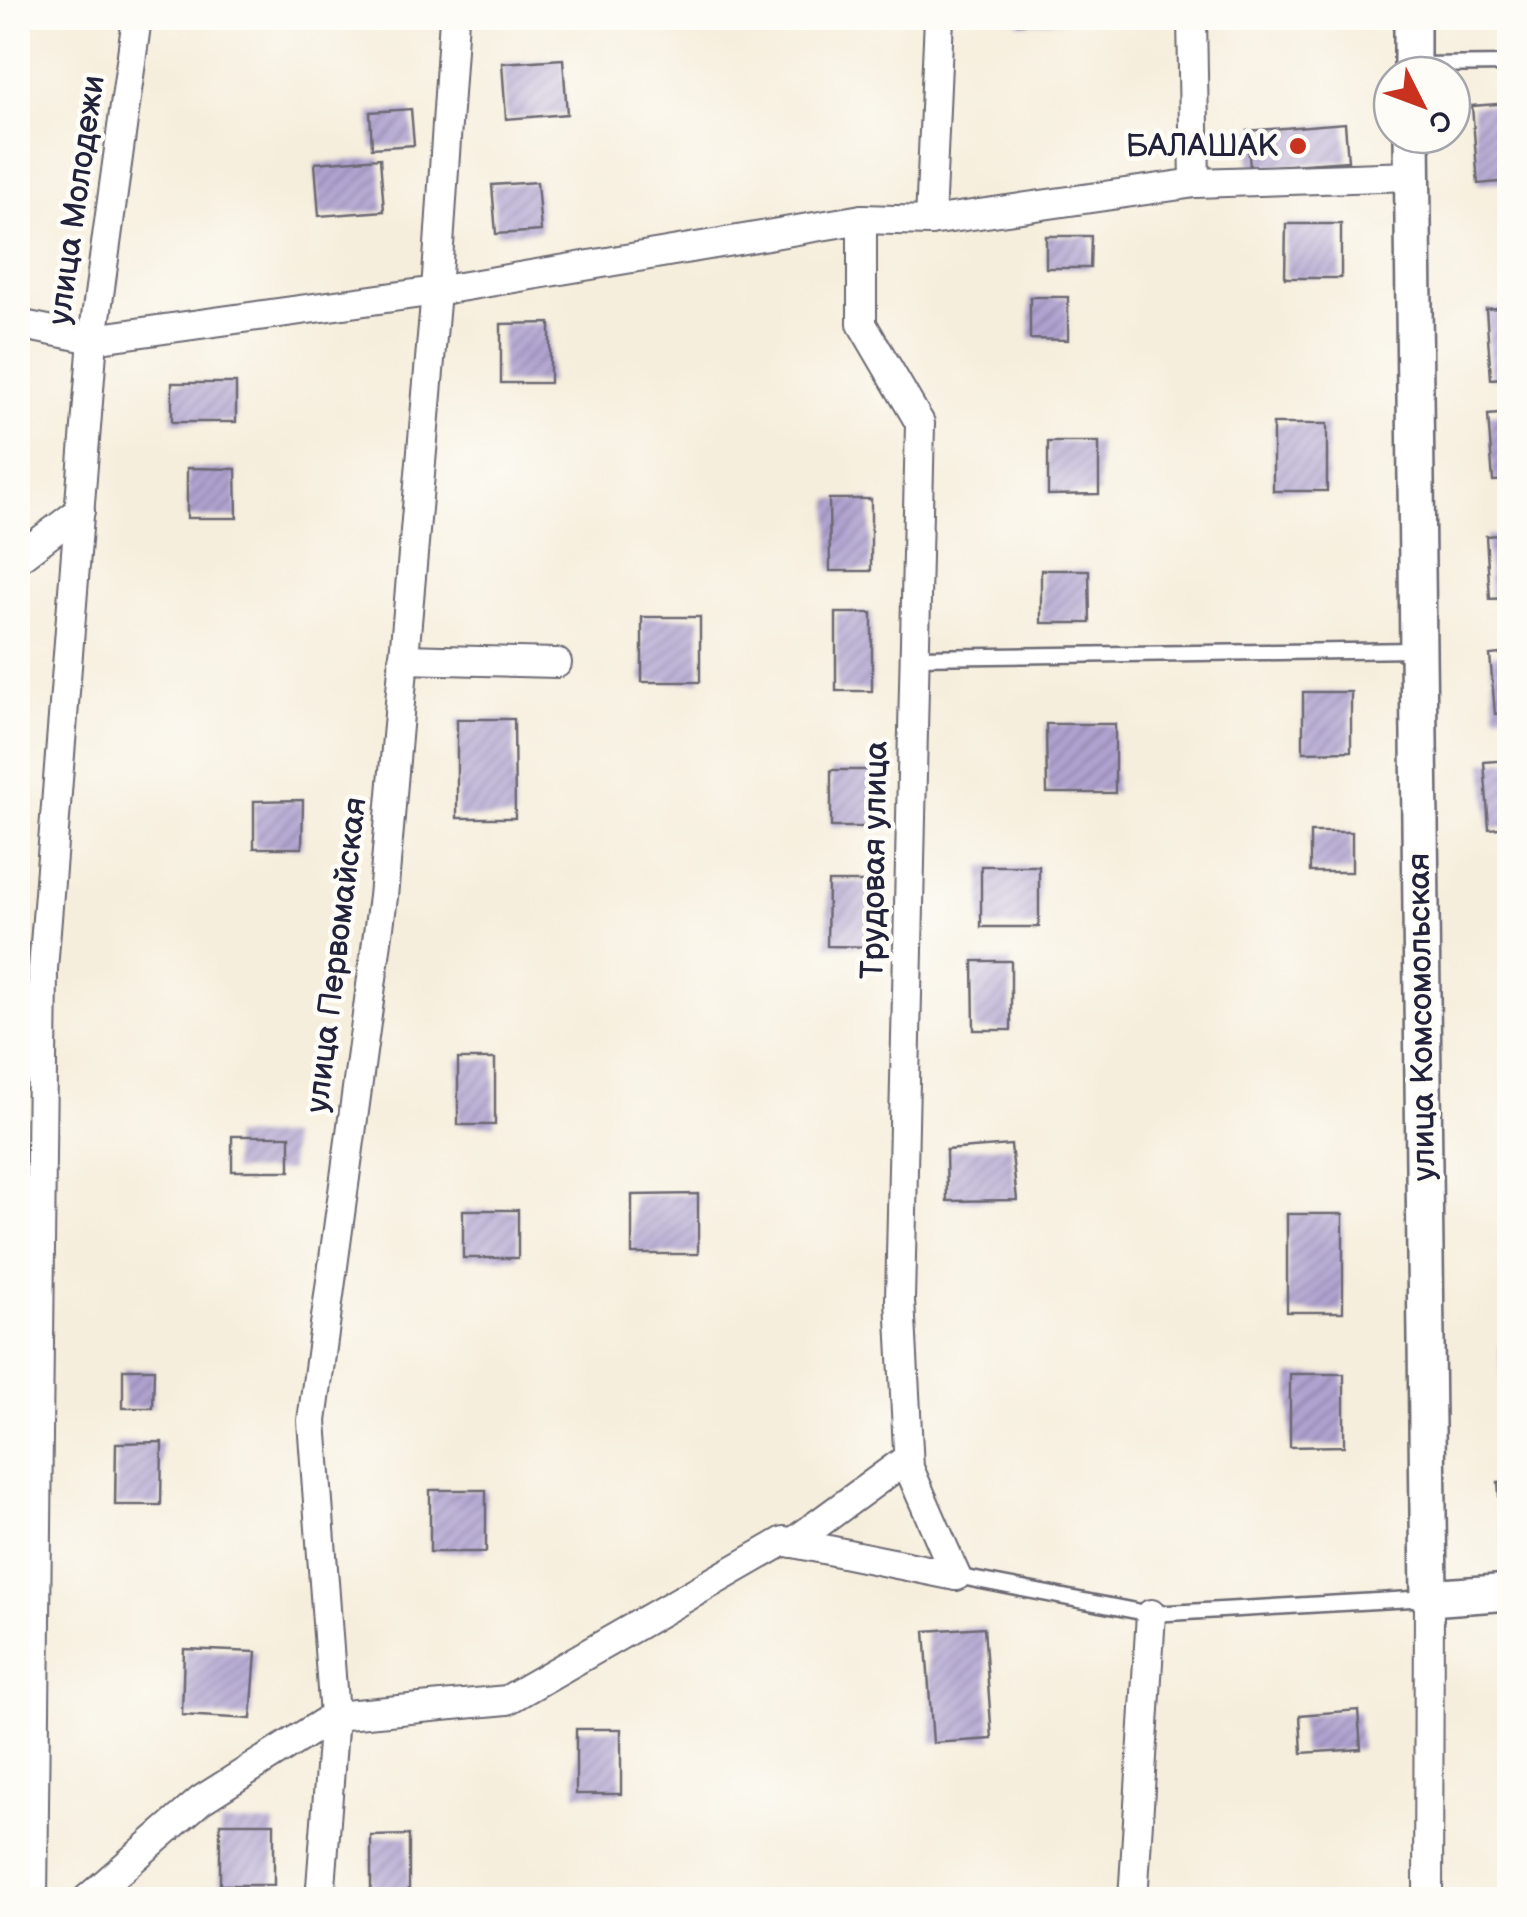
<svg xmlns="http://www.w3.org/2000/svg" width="1527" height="1917" font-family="'Balsamiq Sans',sans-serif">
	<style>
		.building { fill: url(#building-hatch) }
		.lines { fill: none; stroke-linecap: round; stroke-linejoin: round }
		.service-casing { stroke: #6c6973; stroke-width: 19 }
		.minor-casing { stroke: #6c6973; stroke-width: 32 }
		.tertiary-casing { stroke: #6c6973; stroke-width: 40 }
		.service { stroke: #fff; stroke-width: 14 }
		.minor { stroke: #fff; stroke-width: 28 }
		.tertiary { stroke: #fff; stroke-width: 35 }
		.poi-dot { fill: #c8321e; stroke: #fdfcf7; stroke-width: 4 }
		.labels { text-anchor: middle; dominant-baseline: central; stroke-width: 9; stroke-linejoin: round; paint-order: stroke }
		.poi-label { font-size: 32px; fill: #22223b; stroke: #fdfcf7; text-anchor: end }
		.street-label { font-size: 32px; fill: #22223b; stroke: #fdfcf7 }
	</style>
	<defs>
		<pattern id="building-hatch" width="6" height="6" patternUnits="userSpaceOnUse" patternTransform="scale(2.5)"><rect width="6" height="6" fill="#b0a3d0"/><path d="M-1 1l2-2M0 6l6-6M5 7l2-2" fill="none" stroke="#8f84aa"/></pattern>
	</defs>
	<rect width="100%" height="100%" fill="#fdfcf7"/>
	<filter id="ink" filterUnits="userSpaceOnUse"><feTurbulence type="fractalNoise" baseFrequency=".01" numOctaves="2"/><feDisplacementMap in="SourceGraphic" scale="20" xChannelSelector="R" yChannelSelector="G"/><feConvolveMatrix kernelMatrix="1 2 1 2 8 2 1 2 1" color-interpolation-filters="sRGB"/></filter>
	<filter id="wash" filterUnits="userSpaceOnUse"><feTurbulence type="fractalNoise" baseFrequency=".0048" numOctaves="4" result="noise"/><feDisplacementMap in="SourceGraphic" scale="40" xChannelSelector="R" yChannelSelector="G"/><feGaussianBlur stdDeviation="2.25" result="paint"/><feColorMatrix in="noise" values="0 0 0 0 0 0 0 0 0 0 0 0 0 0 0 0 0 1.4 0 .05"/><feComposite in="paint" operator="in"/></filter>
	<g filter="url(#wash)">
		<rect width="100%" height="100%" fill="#f6eedc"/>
		<g id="blocks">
			<!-- building -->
			<g class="building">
				<path d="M1018,18H1071V20L1018,24Z"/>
				<path d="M563,59L567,114L506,119L502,63Z"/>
				<path d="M1510,103V181L1478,184L1472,106Z"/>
				<path d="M411,109L414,145L372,148L370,112Z"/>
				<path d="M1345,123L1348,161L1250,168L1247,131Z"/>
				<path d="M380,158L384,211L319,216L315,163Z"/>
				<path d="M537,182L541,231L496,234L492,185Z"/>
				<path d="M1286,224H1341V278H1285Z"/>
				<path d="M1046,236H1091L1090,268H1046Z"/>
				<path d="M1030,297H1068V340L1030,339Z"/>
				<path d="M1510,307V377L1491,379L1486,309Z"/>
				<path d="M550,323V383H501V324Z"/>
				<rect x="172" y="383" width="64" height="39"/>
				<path d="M1510,413V480L1493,481L1488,415Z"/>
				<rect x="1273" y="424" width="54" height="67"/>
				<path d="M1048,442H1099V494L1048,495Z"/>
				<path d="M187,468L236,469L237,518H187Z"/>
				<path d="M829,499H871V571H830Z"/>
				<path d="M1510,534V598L1490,599L1486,536Z"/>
				<path d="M1041,570H1089L1090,623H1041Z"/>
				<rect x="836" y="613" width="36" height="78"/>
				<rect x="642" y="617" width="58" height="65"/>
				<path d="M1510,653V712L1495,714L1490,655Z"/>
				<path d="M1303,692H1351V751L1303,752Z"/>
				<path d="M457,719H514L515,818H457Z"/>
				<path d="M1046,724H1115V793H1047Z"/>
				<path d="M1510,760V827L1489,829L1484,762Z"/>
				<rect x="831" y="770" width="43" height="57"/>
				<path d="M303,800L302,848H254V801Z"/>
				<rect x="1310" y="832" width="42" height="40"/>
				<rect x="981" y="866" width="58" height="61"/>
				<path d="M828,882H879V947L827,946Z"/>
				<path d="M973,961H1011V1030H974Z"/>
				<path d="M1510,962V1002H1507L1504,963Z"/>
				<rect x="458" y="1059" width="37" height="66"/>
				<rect x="232" y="1136" width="58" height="35"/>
				<path d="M1011,1145L1017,1200L947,1201L946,1150Z"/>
				<path d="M698,1194V1254H632V1195Z"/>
				<rect x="463" y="1210" width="55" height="48"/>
				<rect x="1287" y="1214" width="56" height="98"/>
				<path d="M1510,1343V1408L1504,1409L1499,1344Z"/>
				<path d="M123,1369H154L153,1408H123Z"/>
				<path d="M1290,1374H1344V1446L1290,1447Z"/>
				<path d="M162,1442L161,1505H115L116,1443Z"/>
				<path d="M1510,1481V1545L1503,1546L1498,1482Z"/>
				<rect x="430" y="1490" width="56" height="62"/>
				<path d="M984,1627L992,1739L933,1743L925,1631Z"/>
				<path d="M184,1649L256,1652L251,1719L182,1715Z"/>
				<path d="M1358,1710L1361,1749L1302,1753L1300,1715Z"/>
				<rect x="576" y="1729" width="45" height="65"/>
				<rect x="220" y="1823" width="54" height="62"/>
				<path d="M409,1835V1894H371V1836Z"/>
			</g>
		</g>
	</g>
	<g filter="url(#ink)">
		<use href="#blocks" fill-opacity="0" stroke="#6c6973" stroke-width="2.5"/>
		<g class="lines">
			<defs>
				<g id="service">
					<path d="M1413,65L1510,64"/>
					<path d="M915,657L1417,650"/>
					<path d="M956,1576L1151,1614L1429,1598"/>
				</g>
				<g id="minor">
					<path d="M1192,18L1195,183"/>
					<path d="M862,219V324L920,423L900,1300L909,1468L956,1576"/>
					<path d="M930,221L939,18"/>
					<path d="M18,324L93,339L436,291L862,219L930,221L1195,183L1412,176"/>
					<path d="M18,558L80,511"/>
					<path d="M403,659L557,663"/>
					<path d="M792,1543L908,1458"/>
					<path d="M33,1900L43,969L93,339L137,18"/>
					<path d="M86,1900L201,1800L334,1716L507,1700L784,1541L956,1576"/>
					<path d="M320,1900L334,1716L312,1421L383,897L436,291L454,18"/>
					<path d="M1133,1900L1151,1614"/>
					<path d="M1428,1900L1429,1598"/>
				</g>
				<g id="tertiary">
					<path d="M1412,75V18"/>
					<path d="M1412,135L1429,1598L1510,1592"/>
				</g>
			</defs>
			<!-- service casing -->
			<use href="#service" class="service-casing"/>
			<!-- minor casing -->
			<use href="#minor" class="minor-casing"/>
			<!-- tertiary casing -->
			<use href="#tertiary" class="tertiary-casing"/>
			<!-- service -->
			<use href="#service" class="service"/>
			<!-- minor -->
			<use href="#minor" class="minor"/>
			<!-- tertiary -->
			<use href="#tertiary" class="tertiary"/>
		</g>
	</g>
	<!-- markers -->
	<circle class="poi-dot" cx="1298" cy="146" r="10"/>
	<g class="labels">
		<!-- poi labels -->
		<g class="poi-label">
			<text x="1278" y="146">БАЛАШАК</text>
		</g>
		<!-- street labels -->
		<g class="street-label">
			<text transform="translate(77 200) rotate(-82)">улица Молодежи</text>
			<text transform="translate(875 860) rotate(-89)">Трудовая улица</text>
			<text transform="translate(337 955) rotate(-83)">улица Первомайская</text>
			<text transform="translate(1422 1017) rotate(-91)">улица Комсомольская</text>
		</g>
	</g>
	<!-- margin -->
	<rect width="1527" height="1917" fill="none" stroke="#fdfcf7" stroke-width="60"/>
	<!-- north arrow -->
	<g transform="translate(1422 105) rotate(132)"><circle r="48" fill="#fdfcf7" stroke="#a5a5ac" stroke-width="2.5"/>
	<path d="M0-8L18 38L0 25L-18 38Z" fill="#c8321e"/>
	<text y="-15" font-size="28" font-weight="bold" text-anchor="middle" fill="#22223b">С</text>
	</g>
</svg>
